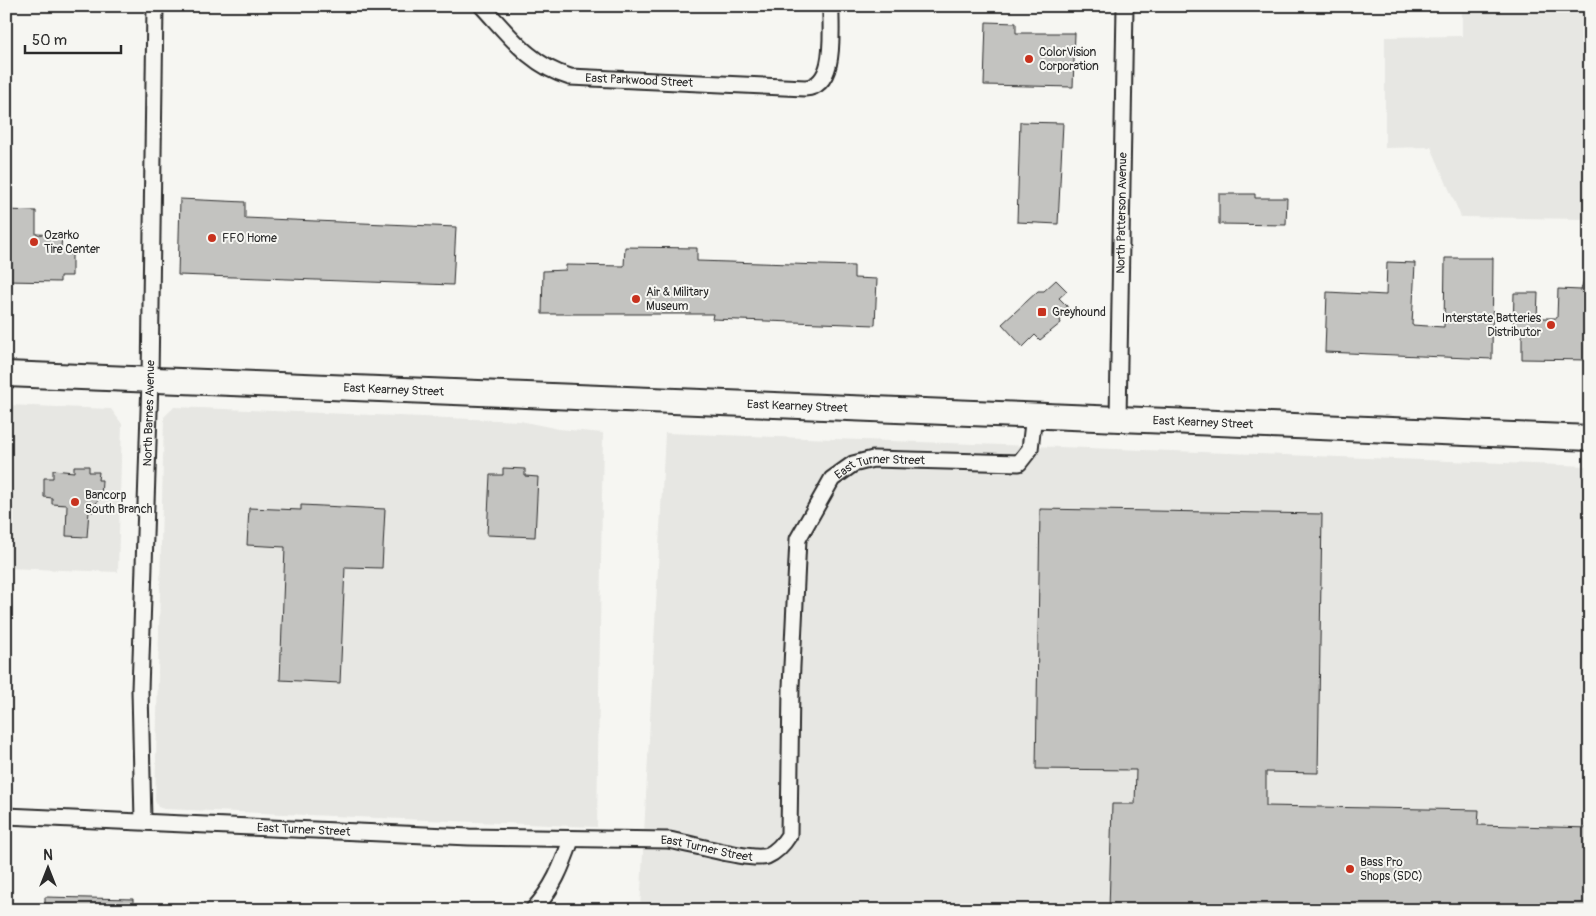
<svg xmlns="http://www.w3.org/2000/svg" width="1596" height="916" font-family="Pangolin,sans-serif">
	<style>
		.built { fill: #e7e7e3 }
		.building { fill: #c3c3c0; stroke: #2b2b2b }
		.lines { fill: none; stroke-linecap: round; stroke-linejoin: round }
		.street-casing { stroke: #2b2b2b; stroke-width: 19 }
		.primary-casing { stroke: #2b2b2b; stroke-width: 28 }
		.street { stroke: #f6f6f2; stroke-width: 15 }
		.primary { stroke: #f6f6f2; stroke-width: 24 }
		.poi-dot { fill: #c8321e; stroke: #f6f6f2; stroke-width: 2 }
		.labels { text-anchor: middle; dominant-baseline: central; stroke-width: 4; stroke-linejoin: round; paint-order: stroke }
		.poi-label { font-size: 12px; fill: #2b2b2b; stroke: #f6f6f2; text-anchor: start }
		.street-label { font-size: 12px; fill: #2b2b2b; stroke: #f6f6f2 }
	</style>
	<rect width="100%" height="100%" fill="#f6f6f2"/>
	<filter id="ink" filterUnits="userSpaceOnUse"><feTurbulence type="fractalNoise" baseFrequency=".02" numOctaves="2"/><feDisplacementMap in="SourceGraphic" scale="10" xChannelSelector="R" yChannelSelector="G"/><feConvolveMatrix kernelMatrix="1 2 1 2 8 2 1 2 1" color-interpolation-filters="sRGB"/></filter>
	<g filter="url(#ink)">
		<!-- built -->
		<g class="built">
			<path d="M1231,6H1314V12L1231,10Z"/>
			<path d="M1462,6H1590V219L1461,217L1431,147L1385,148V37L1462,36Z"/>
			<path d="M6,405L111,409L122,424L118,572L6,568Z"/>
			<path d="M174,407L520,421L559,429L603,433L597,827L164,809L158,807L155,801L164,417Z"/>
			<path d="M665,433L1590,466V910H640Z"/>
		</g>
		<!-- building -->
		<g class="building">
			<path d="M986,22L1016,23V33H1075L1073,87L984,85Z"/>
			<path d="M1020,122L1063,123L1058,224L1017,222Z"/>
			<path d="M1219,194H1255V198H1287L1286,225L1219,224Z"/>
			<path d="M180,199L245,202V218L456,227L453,285L178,275Z"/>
			<path d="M6,210L36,211V234L62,235L61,249L72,250V276H60V282L6,281Z"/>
			<path d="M625,247L697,248V261L854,266V278L877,279L875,325L712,319L713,314H542L543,271L566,270V265L624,266Z"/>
			<path d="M1445,258H1493L1492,359L1325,352L1327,292L1386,295L1387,262L1415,263L1412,325L1444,327Z"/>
			<path d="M1587,269H1590V360L1522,359V331H1513L1514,293H1538L1537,318H1557L1558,289L1581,290Z"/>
			<path d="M1056,280L1067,291L1059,298L1067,306V314L1060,320L1061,323L1040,340L1035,335L1023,347L1002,324L1038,291H1044Z"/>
			<path d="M74,466H89V472H99L98,480H102L101,499H98L93,512L89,511L87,537L66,536L67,505L52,504V498L44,497V478H53V470L74,472Z"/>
			<path d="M503,468L525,469V476L538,477L535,537L487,535L490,475H503Z"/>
			<path d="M301,505L385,509L382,568L345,567L340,683L280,680L285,547L247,545L249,508L301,510Z"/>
			<path d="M1040,509L1322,514L1318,773L1266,772V806L1479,810L1478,825L1590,828V910H1109L1112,804H1135L1136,770L1036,769Z"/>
			<path d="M45,897L133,899V910H45Z"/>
		</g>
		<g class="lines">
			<defs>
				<g id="street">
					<path id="s1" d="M482,6C509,35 531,66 570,77L805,88C838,86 830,30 831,6"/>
					<path id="s2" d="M1118,419L1125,6"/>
					<path id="s3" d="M6,816L469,837L668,840C690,843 751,862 767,856C776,852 784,843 789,835L791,687L798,539L832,479L853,464L873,459L1019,463L1030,449L1034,415"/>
					<path id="s4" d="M143,821L140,690L150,380L155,6"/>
					<path d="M533,910C553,889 562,866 571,840"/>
				</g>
				<g id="primary">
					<path id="s5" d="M6,374L1590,438"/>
				</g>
			</defs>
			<!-- street casing -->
			<use href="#street" class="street-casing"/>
			<!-- primary casing -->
			<use href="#primary" class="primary-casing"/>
			<!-- street -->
			<use href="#street" class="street"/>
			<!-- primary -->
			<use href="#primary" class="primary"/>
		</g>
	</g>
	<!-- markers -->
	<g class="poi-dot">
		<circle cx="1029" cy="59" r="5"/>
		<circle cx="212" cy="238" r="5"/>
		<circle cx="34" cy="242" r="5"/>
		<circle cx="636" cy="299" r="5"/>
		<rect x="1037" y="307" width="10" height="10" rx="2.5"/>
		<circle cx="1551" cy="325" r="5"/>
		<circle cx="75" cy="502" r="5"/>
		<circle cx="1350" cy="869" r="5"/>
	</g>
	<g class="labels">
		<!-- poi labels -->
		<g class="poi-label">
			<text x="1039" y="52">ColorVision<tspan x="1039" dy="14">Corporation</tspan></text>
			<text x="44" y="235">Ozarko<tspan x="44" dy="14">Tire Center</tspan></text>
			<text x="222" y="238">FFO Home</text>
			<text x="646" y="292">Air &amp; Military<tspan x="646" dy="14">Museum</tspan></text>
			<text x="1052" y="312">Greyhound</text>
			<text x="1541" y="318" text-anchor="end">Interstate Batteries<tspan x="1541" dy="14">Distributor</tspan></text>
			<text x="85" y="495">Bancorp<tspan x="85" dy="14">South Branch</tspan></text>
			<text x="1360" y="862">Bass Pro<tspan x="1360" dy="14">Shops (SDC)</tspan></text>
		</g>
		<!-- street labels -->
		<g class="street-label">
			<text stroke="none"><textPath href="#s1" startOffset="184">East Parkwood Street</textPath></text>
			<text stroke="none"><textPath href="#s2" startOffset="206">North Patterson Avenue</textPath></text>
			<text stroke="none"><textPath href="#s5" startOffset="388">East Kearney Street</textPath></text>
			<text stroke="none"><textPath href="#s5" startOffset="792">East Kearney Street</textPath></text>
			<text stroke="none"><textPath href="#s4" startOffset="408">North Barnes Avenue</textPath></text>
			<text stroke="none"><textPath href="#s5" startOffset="1198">East Kearney Street</textPath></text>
			<text stroke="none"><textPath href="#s3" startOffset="1211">East Turner Street</textPath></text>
			<text stroke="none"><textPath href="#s3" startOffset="298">East Turner Street</textPath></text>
			<text stroke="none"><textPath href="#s3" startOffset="702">East Turner Street</textPath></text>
		</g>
	</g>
	<!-- margin -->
	<rect width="1596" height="916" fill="none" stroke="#f6f6f2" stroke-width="25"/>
	<rect x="12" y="12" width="1571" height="891" fill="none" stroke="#2b2b2b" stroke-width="2" filter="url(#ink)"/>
	<!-- north arrow -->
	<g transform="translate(48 868)" stroke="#f6f6f2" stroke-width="4" paint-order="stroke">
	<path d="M0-4L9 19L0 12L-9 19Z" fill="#2b2b2b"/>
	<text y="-8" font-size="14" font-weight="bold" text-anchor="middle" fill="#2b2b2b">N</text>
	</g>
	<!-- scale -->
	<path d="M25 45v8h96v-8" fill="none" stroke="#2b2b2b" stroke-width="2.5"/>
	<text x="32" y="45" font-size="15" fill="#2b2b2b" stroke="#f6f6f2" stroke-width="4" paint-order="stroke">50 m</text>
</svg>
